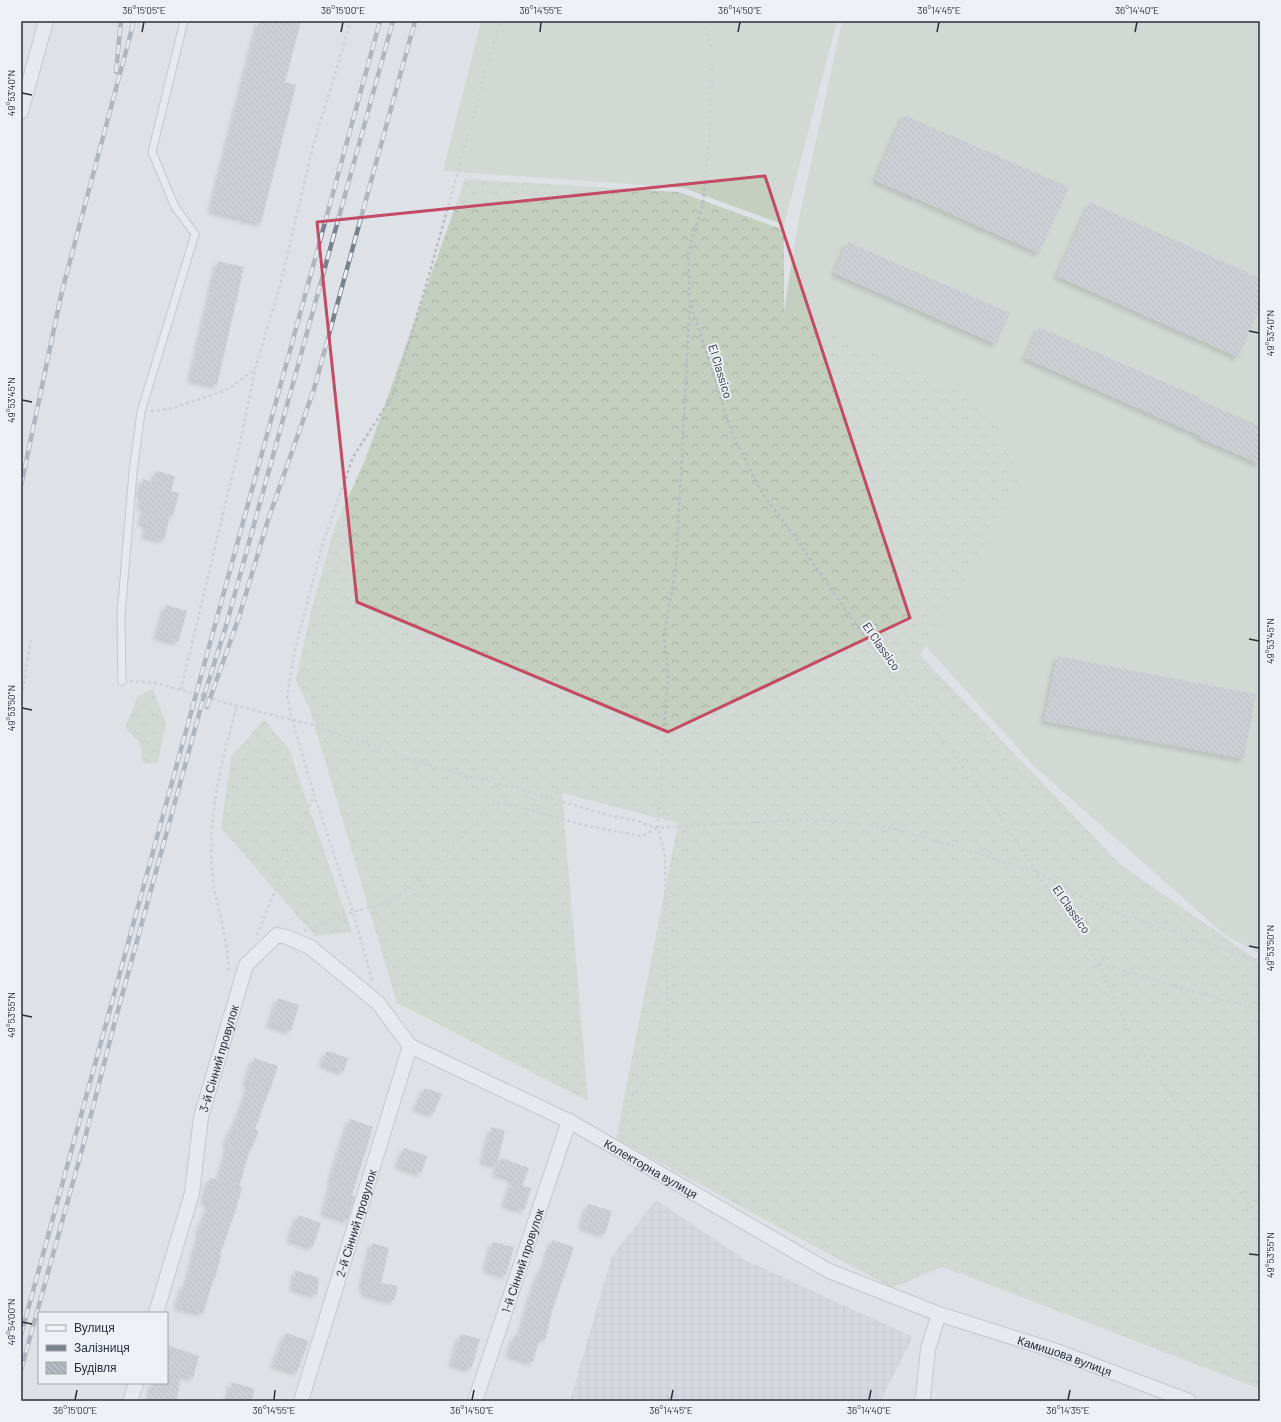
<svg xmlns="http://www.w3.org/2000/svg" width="1281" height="1422" font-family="Barlow,sans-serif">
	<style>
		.industrial { fill: url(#industrial-grid) }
		.grass { fill: #c4cfbf }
		.forest { fill: url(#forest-crowns) }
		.building { fill: url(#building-back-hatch); filter: url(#shadow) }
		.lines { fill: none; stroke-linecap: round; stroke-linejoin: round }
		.service-casing { stroke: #a4a8b0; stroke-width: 9 }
		.minor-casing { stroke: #a4a8b0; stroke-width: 16 }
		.path { stroke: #b8bcc1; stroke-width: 2.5; stroke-dasharray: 3 3; stroke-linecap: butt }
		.service { stroke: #f0f2f5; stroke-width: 7 }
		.minor { stroke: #f0f2f5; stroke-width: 14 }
		.rail-casing { stroke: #78828e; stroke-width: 4.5 }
		.rail { stroke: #edf0f4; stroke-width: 3; stroke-dasharray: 9; stroke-linecap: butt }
		.marked { fill: none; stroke: #c34b63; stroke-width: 3; stroke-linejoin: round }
		.ticks { fill: none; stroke: #28303c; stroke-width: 1.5 }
		.labels { text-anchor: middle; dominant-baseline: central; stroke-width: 4; stroke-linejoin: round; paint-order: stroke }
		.street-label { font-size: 12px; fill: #28303c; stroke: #edf0f4 }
		.neatline { fill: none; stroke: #28303c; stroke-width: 1.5 }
		.ticks-label { font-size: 10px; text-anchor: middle; fill: #28303c }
	</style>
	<defs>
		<pattern id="industrial-grid" width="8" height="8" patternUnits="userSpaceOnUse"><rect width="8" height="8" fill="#ccd1d8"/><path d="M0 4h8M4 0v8" fill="none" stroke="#afb4ba"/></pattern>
		<pattern id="forest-crowns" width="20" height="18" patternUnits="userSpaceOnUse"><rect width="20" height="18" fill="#c4cfbf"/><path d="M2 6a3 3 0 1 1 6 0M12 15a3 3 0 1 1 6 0" fill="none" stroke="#a8b2a5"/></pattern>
		<pattern id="building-back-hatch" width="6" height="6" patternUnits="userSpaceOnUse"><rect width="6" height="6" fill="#b5bbc2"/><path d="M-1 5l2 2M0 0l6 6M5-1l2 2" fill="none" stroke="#93989f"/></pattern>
		<filter id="shadow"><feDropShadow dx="-3.5" dy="3.5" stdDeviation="2" flood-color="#0004"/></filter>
	</defs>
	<rect width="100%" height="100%" fill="#dee1e6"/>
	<!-- industrial -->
	<path class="industrial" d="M656,1200L747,1261L913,1337L880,1401H570L612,1256Z"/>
	<!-- grass -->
	<g class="grass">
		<path d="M481,21H837L784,225L684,188L443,171Z"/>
		<path d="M842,21H1260V954L1225,935L1034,766L845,557L765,431L798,223Z"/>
	</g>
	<!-- forest -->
	<g class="forest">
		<path d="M465,179L679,192L784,230V310L989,405L1022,482L920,655L1120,864L1260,962V1389L943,1267L892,1288L616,1139L678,823L562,793L588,1101L397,1003L309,707L296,681L311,611L335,526L366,458Z"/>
		<path d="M153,689L166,723L158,763H143L140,743L125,727L138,696Z"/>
		<path d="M264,720L289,749L352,932L315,936L221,828L231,757Z"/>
	</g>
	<!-- building -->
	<g class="building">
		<path d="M259,21H301L285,82L296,85L261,223L211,210Z"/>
		<path d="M904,115L1069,187L1039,253L875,180Z"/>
		<path d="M1090,202L1260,278V309L1238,357L1057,276Z"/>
		<path d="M848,242L1010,313L996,344L834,273Z"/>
		<path d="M218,261L244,267L217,385L191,379Z"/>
		<path d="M1039,327L1201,398L1200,400L1260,426V464L1200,438L1201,436L1025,358Z"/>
		<path d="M156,471L175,476L171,491L179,493L173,516L170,515L164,540L145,535L148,525L141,522L145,506L140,505L143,495L139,494L143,479L153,482Z"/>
		<path d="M166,605L187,611L178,642L157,636Z"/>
		<path d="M1057,656L1256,694L1244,759L1044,721Z"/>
		<path d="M278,998L299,1005L291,1031L270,1024Z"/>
		<path d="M327,1051L348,1058L343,1072L322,1063Z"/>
		<path d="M254,1058L278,1066L270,1090H269L255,1129L259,1131L249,1153L239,1186L242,1187L236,1209L220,1255H221L215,1278H214L203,1313L177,1306L184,1284H187L200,1233L199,1232L210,1202L204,1201L210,1178L219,1180L229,1144L226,1142L237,1120L250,1084L246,1083Z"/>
		<path d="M425,1088L442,1094L433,1114L416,1107Z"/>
		<path d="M350,1119L373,1127L352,1195L355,1196L348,1220L324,1212L333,1181L331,1180Z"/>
		<path d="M492,1127L505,1131L497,1164L483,1161Z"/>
		<path d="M404,1148L427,1156L421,1173L398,1165Z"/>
		<path d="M501,1158L529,1168L522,1186L531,1188L524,1210L505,1204L513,1179L496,1173Z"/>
		<path d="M588,1204L612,1211L605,1234L582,1226Z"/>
		<path d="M298,1215L321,1223L313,1247L290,1239Z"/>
		<path d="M552,1240L574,1247L552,1311L545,1340L539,1339L533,1362L509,1354L515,1335L520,1336L531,1297L541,1269L543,1270Z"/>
		<path d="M493,1242L514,1247L506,1275L486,1269Z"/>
		<path d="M372,1243L389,1248L381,1283L398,1286L394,1301L365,1293L363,1284Z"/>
		<path d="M295,1270L319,1278L317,1295L294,1288Z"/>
		<path d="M286,1333L309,1341L297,1372L274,1364Z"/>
		<path d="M461,1334L480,1339L471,1369L452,1363Z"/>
		<path d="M167,1345L199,1356L193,1378L181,1374L177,1401H150L152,1383H167Z"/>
		<path d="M232,1382L255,1389L251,1401H227Z"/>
	</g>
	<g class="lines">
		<defs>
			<path id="service" d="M122,681L121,615L133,472L141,412L195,234L175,207L152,152L184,21"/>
			<g id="minor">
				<path d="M21,112L46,21"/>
				<path id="s1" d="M156,1313L192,1193L201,1117L246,965L277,935L287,937L310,947L378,1003L410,1046L569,1121L829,1271L939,1314L1059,1352L1189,1401"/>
				<path d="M130,1401L136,1383"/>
				<path id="s2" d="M301,1401L410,1046"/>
				<path id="s3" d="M475,1401L569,1121"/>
				<path d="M921,1401L923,1397L928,1349L939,1314"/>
			</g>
		</defs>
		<!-- service casing -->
		<use href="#service" class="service-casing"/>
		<!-- minor casing -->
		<use href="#minor" class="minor-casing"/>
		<!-- path -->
		<g class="path">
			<path d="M704,21L712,53L711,122L703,204L688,252L690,301L732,434L760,490L797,540L889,672L996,810L1044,884L1099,964L1129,1032L1206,1149L1247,1202L1260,1214"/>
			<path d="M151,411L169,409L227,390L255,369L279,290L313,146L351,21"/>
			<path d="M130,681L157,683L237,706L313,725L419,762L480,779L530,792L607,815L637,821L658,828L814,819L887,827L959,847L1037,873L1106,909L1260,961"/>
			<path d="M181,690L242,434L255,370"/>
			<path d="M21,702L31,637"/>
			<path d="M304,931L353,912L392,901L424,877L445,858L492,802L527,809L587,826L642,836L657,828"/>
			<path d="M257,935L314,795"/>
			<path d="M1100,964L1260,1011"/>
			<path d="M229,971C228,962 228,953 226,944C223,923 216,902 213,881C206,822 221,762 237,706"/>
			<path d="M372,980L353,912L314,794L292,720L287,696L295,650L322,546L353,457L393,395L425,289L500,21"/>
			<path d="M622,1137L623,1124L634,1093L663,1061L668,1047L665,856L658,828L668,672L664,635L676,567L690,303"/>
		</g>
		<!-- service -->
		<use href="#service" class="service"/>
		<!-- minor -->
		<use href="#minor" class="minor"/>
		<defs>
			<g id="rail">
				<path d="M116,72L121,21"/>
				<path d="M21,486L62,291L134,21"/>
				<path d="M207,707L239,617L268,520L314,389L415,21"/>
				<path d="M21,1335L380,21"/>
				<path d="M21,1370L83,1146L114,1025L204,696L226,626L393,21"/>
			</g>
		</defs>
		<!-- rail casing -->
		<use href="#rail" class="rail-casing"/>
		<!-- rail -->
		<use href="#rail" class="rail"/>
	</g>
	<!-- marked area -->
	<path d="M0 0H1281V1422H0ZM765,176L910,618L668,732L357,602L317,222Z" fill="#dee1e6" fill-opacity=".55" fill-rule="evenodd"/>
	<path class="marked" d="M765,176L910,618L668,732L357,602L317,222Z"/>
	<!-- ticks -->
	<path class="ticks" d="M142,32L144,22M341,32L343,22M540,32L541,22M738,32L740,22M937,32L939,22M1135,32L1137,22M22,93L32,95M1249,331L1259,333M22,400L32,402M1249,639L1259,641M22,708L32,710M1249,946L1259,948M22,1015L32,1017M1249,1254L1259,1255M22,1322L32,1324M75,1400L77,1390M274,1400L275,1390M472,1400L474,1390M671,1400L673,1390M869,1400L871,1390M1068,1400L1070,1390"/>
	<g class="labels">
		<!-- street labels -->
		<g class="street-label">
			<text transform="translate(721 371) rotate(73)">El Classico</text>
			<text transform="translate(882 646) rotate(55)">El Classico</text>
			<text transform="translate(1072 909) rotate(55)">El Classico</text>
			<text stroke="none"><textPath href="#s1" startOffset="263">3-й Сінний провулок</textPath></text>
			<text stroke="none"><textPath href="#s1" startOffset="851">Колекторна вулиця</textPath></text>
			<text stroke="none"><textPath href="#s2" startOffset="186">2-й Сінний провулок</textPath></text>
			<text stroke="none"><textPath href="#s3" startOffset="148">1-й Сінний провулок</textPath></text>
			<text stroke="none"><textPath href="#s1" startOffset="1307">Камишова вулиця</textPath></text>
		</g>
	</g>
	<!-- border -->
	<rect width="1281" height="1422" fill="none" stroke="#edf0f4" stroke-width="44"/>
	<!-- legend -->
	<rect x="38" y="1312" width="130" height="72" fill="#edf0f4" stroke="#9ea3aa"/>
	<rect x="46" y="1325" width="20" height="6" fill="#f0f2f5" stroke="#9ea3aa"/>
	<text x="74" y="1332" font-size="12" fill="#28303c">Вулиця</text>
	<rect x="46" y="1345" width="20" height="6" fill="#78828e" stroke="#9ea3aa"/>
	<text x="74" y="1352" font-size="12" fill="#28303c">Залізниця</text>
	<rect x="46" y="1362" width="20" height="12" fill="url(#building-back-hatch)" stroke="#9ea3aa"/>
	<text x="74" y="1372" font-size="12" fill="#28303c">Будівля</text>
	<rect x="22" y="22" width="1237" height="1378" class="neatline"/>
	<g class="ticks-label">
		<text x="144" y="14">36°15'05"E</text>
		<text x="343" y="14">36°15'00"E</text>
		<text x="541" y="14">36°14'55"E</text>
		<text x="740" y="14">36°14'50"E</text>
		<text x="939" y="14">36°14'45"E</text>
		<text x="1137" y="14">36°14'40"E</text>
		<text transform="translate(11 93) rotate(-90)" y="4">49°53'40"N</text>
		<text transform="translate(1270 333) rotate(-90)" y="4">49°53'40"N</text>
		<text transform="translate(11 400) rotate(-90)" y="4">49°53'45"N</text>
		<text transform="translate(1270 641) rotate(-90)" y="4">49°53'45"N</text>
		<text transform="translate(11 708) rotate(-90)" y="4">49°53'50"N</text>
		<text transform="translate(1270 948) rotate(-90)" y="4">49°53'50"N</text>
		<text transform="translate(11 1015) rotate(-90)" y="4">49°53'55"N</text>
		<text transform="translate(1270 1255) rotate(-90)" y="4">49°53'55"N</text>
		<text transform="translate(11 1322) rotate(-90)" y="4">49°54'00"N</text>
		<text x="75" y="1414">36°15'00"E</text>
		<text x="274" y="1414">36°14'55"E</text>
		<text x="472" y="1414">36°14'50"E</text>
		<text x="671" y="1414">36°14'45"E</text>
		<text x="869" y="1414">36°14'40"E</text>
		<text x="1068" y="1414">36°14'35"E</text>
	</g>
</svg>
